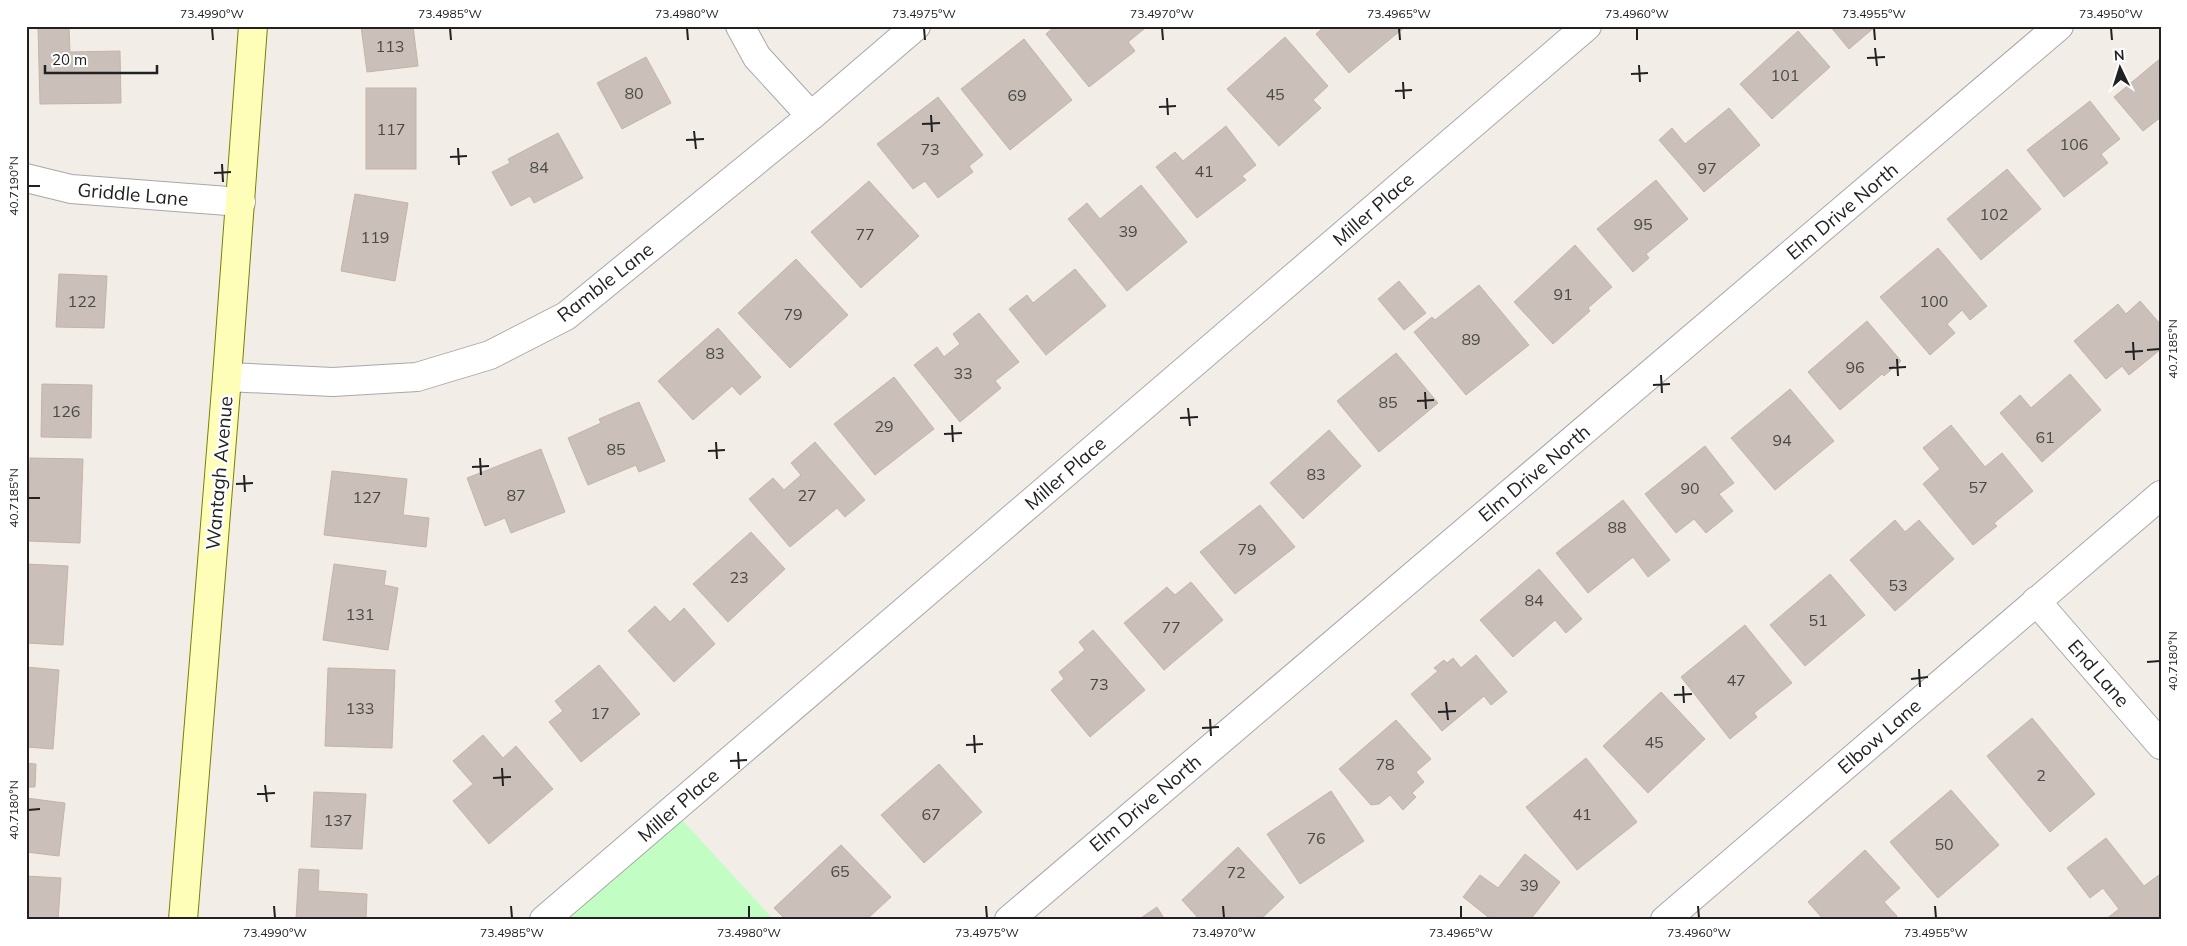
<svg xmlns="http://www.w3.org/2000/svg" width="2187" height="946" font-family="Mulish,sans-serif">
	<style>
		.park { fill: #c2fec4 }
		.building { fill: #cac0b9; stroke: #c5b3a8 }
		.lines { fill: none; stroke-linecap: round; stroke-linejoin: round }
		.minor-casing { stroke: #a8a8a8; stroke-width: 30 }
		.secondary-casing { stroke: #788000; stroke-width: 30 }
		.minor { stroke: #fff; stroke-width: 28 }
		.secondary { stroke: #fefeb8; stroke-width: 28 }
		.ticks { fill: none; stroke: #212121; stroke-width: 2 }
		.labels { text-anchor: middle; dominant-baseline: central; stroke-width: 5; stroke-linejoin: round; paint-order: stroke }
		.number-label { font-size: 16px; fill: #4b4947 }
		.street-label { font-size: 19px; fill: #212121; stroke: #fff }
		.neatline { fill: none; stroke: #212121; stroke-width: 2 }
		.ticks-label { font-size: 12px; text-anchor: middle; fill: #212121 }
	</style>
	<rect width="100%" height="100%" fill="#f2eee7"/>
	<!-- park -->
	<path class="park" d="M674,811L774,920H553Z"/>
	<!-- building -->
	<g class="building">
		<path d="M361,26H413L418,66L367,72Z"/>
		<path d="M1055,26H1142L1144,29L1128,42L1135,51L1089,87L1046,34Z"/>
		<path d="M1325,26H1406L1349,73L1316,34Z"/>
		<path d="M1830,26H1876L1849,49Z"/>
		<path d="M38,27H69L70,52L120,51L121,103L40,104Z"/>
		<path d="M1798,31L1830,67L1772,119L1740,84Z"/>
		<path d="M1285,37L1328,86L1313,100L1321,108L1279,146L1227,89Z"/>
		<path d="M1024,39L1072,100L1010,150L961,89Z"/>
		<path d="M646,57L671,103L622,129L597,83Z"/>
		<path d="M2161,58V117L2143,131L2114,97Z"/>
		<rect x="366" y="88" width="50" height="81"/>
		<path d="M938,97L983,155L969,166L973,172L938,198L925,181L913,189L877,144Z"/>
		<path d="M2090,101L2120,139L2101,154L2108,163L2064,197L2027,150Z"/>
		<path d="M1729,108L1760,145L1704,192L1659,140L1672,128L1685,144Z"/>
		<path d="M1226,126L1256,165L1242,176L1246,180L1197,218L1156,167L1175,152L1183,161Z"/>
		<path d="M558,133L583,178L534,203L530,196L511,206L492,172L510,163L508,159Z"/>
		<path d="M2007,169L2041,209L1981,260L1947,219Z"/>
		<path d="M1656,180L1688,219L1646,254L1649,258L1633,272L1597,229Z"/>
		<path d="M869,181L919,236L861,288L811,232Z"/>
		<path d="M1141,185L1187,242L1127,291L1068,219L1087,203L1100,219Z"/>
		<path d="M355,194L408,203L395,281L341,271Z"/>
		<path d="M1575,245L1612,287L1588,308L1590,311L1553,344L1514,302Z"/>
		<path d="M1938,248L1987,306L1970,320L1962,310L1947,324L1955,333L1930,355L1880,297Z"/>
		<path d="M796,259L848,315L790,368L738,313Z"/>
		<path d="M1075,269L1106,306L1046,355L1009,309L1027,295L1033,303Z"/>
		<path d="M59,274L107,276L104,328L56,327Z"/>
		<path d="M1399,281L1426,313L1404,330L1378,299Z"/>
		<path d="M1479,285L1529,345L1466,395L1414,332L1432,317L1435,320Z"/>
		<path d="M2140,301L2161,325V349L2129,375L2122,366L2106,379L2074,341L2118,304L2126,314Z"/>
		<path d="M979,313L1019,362L995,381L1001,388L960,422L914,365L937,347L944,357L960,344L953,334Z"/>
		<path d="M1867,321L1901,361L1884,376L1882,374L1840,410L1808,372Z"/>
		<path d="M718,328L761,377L740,395L732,386L693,420L658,381Z"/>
		<path d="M1396,353L1438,403L1379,452L1337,401Z"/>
		<path d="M2070,374L2101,410L2042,462L2000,413L2020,395L2031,408Z"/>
		<path d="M894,377L934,429L875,475L834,424Z"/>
		<path d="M42,384L92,385L91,438L41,437Z"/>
		<path d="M1790,389L1834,441L1775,490L1731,438Z"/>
		<path d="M639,402L665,461L639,472L636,465L588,485L568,438L601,423L599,419Z"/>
		<path d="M1951,425L1985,467L2002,453L2033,491L1994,523L1997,526L1973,545L1923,484L1940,469L1923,448Z"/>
		<path d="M1329,430L1361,466L1303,519L1270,483Z"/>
		<path d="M815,442L865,500L845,517L837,508L790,547L749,499L773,478L784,490L801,475L791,463Z"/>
		<path d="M1705,446L1734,483L1719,494L1733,511L1706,533L1694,519L1676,533L1645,494Z"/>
		<path d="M541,449L565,512L511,533L505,518L485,526L467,478Z"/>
		<path d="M30,458L83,459L80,543L28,541Z"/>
		<path d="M332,471L407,479L403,515L429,518L426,547L324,535Z"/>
		<path d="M1623,500L1670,560L1648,577L1633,557L1588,593L1556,553Z"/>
		<path d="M1260,505L1295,547L1235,594L1200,552Z"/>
		<path d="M1895,520L1905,532L1919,520L1954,559L1895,611L1850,560Z"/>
		<path d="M751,532L785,569L728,622L693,584Z"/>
		<path d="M26,564L68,566L63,645L26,643Z"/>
		<path d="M334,564L386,571L384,585L398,588L388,650L323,640Z"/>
		<path d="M1539,569L1582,619L1566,633L1555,620L1513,657L1480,620Z"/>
		<path d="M1830,574L1865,615L1805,666L1770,625Z"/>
		<path d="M1191,582L1223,620L1164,670L1124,623L1167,587L1175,595Z"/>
		<path d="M655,606L670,622L684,608L715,644L674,682L628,631Z"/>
		<path d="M1745,625L1792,683L1754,713L1757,717L1730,739L1681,677Z"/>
		<path d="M1093,630L1145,690L1090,737L1051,690L1064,679L1059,672L1085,650L1079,642Z"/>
		<path d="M1476,655L1507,692L1491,705L1484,696L1442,731L1411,694L1438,671L1434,668L1444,660L1447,663L1453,658L1461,668Z"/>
		<path d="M599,665L640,714L581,762L549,722L563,711L555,701Z"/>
		<path d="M26,667L59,670L53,749L26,747Z"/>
		<path d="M328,668L395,670L392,748L325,746Z"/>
		<path d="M1661,692L1705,739L1648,793L1603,746Z"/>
		<path d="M2032,718L2095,794L2050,832L1987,756Z"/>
		<path d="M1396,720L1431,759L1416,772L1424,782L1412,793L1416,797L1403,810L1390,795L1379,804L1371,805L1339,769Z"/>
		<path d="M483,735L503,758L516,746L553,789L489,844L453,801L473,784L453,761Z"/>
		<path d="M1586,758L1637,822L1577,870L1526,807Z"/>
		<path d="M26,763L36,764L35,787H26Z"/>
		<path d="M939,764L982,812L924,863L881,815Z"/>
		<path d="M1951,790L1999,845L1938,898L1890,842Z"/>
		<path d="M1331,791L1364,841L1300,884L1267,834Z"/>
		<path d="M314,792L366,794L362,849L311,847Z"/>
		<path d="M26,798L65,803L59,856L26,852Z"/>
		<path d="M2106,838L2144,886L2159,875L2161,877V920H2105L2119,909L2103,888L2090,898L2067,868Z"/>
		<path d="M841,845L891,897L866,920H786L774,908Z"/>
		<path d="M1238,847L1284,897L1260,920H1200L1182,900Z"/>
		<path d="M1865,850L1900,888L1884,902L1897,916L1892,920H1824L1808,902Z"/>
		<path d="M1525,854L1560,882L1530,920H1492L1463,897L1480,875L1498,888Z"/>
		<path d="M299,869L319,870L318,891L367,894L366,920H296Z"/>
		<path d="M26,876L61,878L58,920H26Z"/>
		<path d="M1157,907L1165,920H1138Z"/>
	</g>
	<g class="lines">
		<defs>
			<g id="minor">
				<path d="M740,26L757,57L811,116"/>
				<path d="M26,178L71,189L241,202"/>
				<path d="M227,377L333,382L417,377L490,355L566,316L811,116L916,26"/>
				<path d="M2036,601L2161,745"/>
				<path d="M544,920L1587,26"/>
				<path d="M1009,920L2059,26"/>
				<path d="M1665,920L2161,495"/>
			</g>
			<path id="secondary" d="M183,920L227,377L253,26"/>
		</defs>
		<!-- minor casing -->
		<use href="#minor" class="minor-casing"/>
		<!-- secondary casing -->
		<use href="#secondary" class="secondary-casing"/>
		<!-- minor -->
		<use href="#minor" class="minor"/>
		<!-- secondary -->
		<use href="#secondary" class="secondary"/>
	</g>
	<!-- ticks -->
	<path class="ticks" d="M212,28L213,40M450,28L451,40M687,28L688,40M924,28L925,40M1162,28L1163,40M1399,28L1400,40M1637,28V40M1874,28L1875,40M2111,28L2112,40M1875,48L1877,66M1867,58L1885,57M1639,65L1640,82M1631,74L1648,73M1403,82L1404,99M1395,91L1412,90M1167,98L1168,115M1159,107L1176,106M931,115L932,132M922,124L940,123M694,131L696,149M686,140L704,139M458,148L459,165M450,157L467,156M222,164L223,182M214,173L231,172M28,186H40M2133,342L2134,360M2147,350L2160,349M2125,352L2143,351M1897,359L1898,376M1889,368L1906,367M1661,375L1662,393M1653,385L1670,384M1425,392L1426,409M1417,401L1434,400M1188,408L1190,426M1180,418L1198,417M952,425L953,442M944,434L962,433M716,442L717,459M708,451L725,450M480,458L481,475M472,467L489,466M244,475L245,492M236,484L253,483M28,498H40M2147,662L2160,661M1919,669L1920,687M1911,679L1928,677M1683,686L1684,703M1674,695L1692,694M1446,702L1448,720M1438,712L1456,711M1210,719L1211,736M1202,728L1219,727M974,735L975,753M966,745L983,744M738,752L739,769M730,761L747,760M502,768L503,786M493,778L511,777M265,785L267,802M257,794L275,793M28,810L40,809M274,906L275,918M511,906L512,918M749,906V918M986,906L987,918M1223,906L1224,918M1461,906V918M1698,906L1699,918M1935,906L1936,918"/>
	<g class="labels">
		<!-- number labels -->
		<g class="number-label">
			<text x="390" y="46">113</text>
			<text x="1785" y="75">101</text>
			<text x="634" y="93">80</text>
			<text x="1275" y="94">45</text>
			<text x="1017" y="95">69</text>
			<text x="391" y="129">117</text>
			<text x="2074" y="144">106</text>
			<text x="930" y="149">73</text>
			<text x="539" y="167">84</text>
			<text x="1707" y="168">97</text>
			<text x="1204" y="171">41</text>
			<text x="1994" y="214">102</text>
			<text x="1643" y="224">95</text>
			<text x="1128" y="231">39</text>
			<text x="865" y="234">77</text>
			<text x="375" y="237">119</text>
			<text x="1563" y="294">91</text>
			<text x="82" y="301">122</text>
			<text x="1934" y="301">100</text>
			<text x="793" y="314">79</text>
			<text x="1471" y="339">89</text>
			<text x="715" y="353">83</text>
			<text x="1855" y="367">96</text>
			<text x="963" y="373">33</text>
			<text x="1388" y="402">85</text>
			<text x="66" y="411">126</text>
			<text x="884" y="426">29</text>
			<text x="2045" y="437">61</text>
			<text x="1782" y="440">94</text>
			<text x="616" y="449">85</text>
			<text x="1316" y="474">83</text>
			<text x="1978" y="487">57</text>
			<text x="1690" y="488">90</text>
			<text x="516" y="495">87</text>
			<text x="807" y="495">27</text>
			<text x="367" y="497">127</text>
			<text x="1617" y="527">88</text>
			<text x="1247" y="549">79</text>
			<text x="739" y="577">23</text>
			<text x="1898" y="585">53</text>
			<text x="1534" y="600">84</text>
			<text x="360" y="614">131</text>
			<text x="1818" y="620">51</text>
			<text x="1171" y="627">77</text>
			<text x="1736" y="680">47</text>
			<text x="1099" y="684">73</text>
			<text x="360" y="708">133</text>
			<text x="600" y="713">17</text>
			<text x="1654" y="742">45</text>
			<text x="1385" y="764">78</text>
			<text x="2041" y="775">2</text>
			<text x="931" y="814">67</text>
			<text x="1582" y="814">41</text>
			<text x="338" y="820">137</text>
			<text x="1316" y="838">76</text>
			<text x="1944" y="844">50</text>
			<text x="840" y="871">65</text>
			<text x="1236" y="872">72</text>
			<text x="1529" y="885">39</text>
		</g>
		<!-- street labels -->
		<g class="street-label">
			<text transform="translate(133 194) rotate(5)">Griddle Lane</text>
			<text transform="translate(1373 209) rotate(-41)">Miller Place</text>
			<text transform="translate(1842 211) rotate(-40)">Elm Drive North</text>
			<text transform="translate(605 282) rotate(-38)">Ramble Lane</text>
			<text transform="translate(219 473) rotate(-85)">Wantagh Avenue</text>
			<text transform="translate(1065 473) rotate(-41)">Miller Place</text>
			<text transform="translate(1534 473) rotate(-40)">Elm Drive North</text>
			<text transform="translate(2099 673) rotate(49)">End Lane</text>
			<text transform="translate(1879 736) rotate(-41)">Elbow Lane</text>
			<text transform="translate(1145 803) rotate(-40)">Elm Drive North</text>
			<text transform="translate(678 805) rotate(-41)">Miller Place</text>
		</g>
	</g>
	<!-- border -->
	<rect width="2187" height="946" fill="none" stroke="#ffffff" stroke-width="55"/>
	<!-- north arrow -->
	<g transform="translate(2120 68) rotate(356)" stroke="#ffffff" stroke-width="4" paint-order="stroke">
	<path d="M0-4L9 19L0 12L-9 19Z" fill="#212121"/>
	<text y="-8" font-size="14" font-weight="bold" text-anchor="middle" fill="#212121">N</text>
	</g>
	<!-- scale -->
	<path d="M45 65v8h112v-8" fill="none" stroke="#212121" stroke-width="2.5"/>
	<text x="52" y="65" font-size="15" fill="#212121" stroke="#ffffff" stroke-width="4" paint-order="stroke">20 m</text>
	<rect x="28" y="28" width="2132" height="890" class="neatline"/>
	<g class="ticks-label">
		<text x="212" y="18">73.4990°W</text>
		<text x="450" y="18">73.4985°W</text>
		<text x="687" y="18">73.4980°W</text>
		<text x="924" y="18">73.4975°W</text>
		<text x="1162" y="18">73.4970°W</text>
		<text x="1399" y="18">73.4965°W</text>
		<text x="1637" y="18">73.4960°W</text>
		<text x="1874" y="18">73.4955°W</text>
		<text x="2111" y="18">73.4950°W</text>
		<text transform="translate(14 186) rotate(-90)" y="4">40.7190°N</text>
		<text transform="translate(2173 349) rotate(-90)" y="4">40.7185°N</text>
		<text transform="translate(14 498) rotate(-90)" y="4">40.7185°N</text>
		<text transform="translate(2173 661) rotate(-90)" y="4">40.7180°N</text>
		<text transform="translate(14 810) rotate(-90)" y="4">40.7180°N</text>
		<text x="275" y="937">73.4990°W</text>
		<text x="512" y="937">73.4985°W</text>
		<text x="749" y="937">73.4980°W</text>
		<text x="987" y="937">73.4975°W</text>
		<text x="1224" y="937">73.4970°W</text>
		<text x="1461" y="937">73.4965°W</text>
		<text x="1699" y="937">73.4960°W</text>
		<text x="1936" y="937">73.4955°W</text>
	</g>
</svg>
